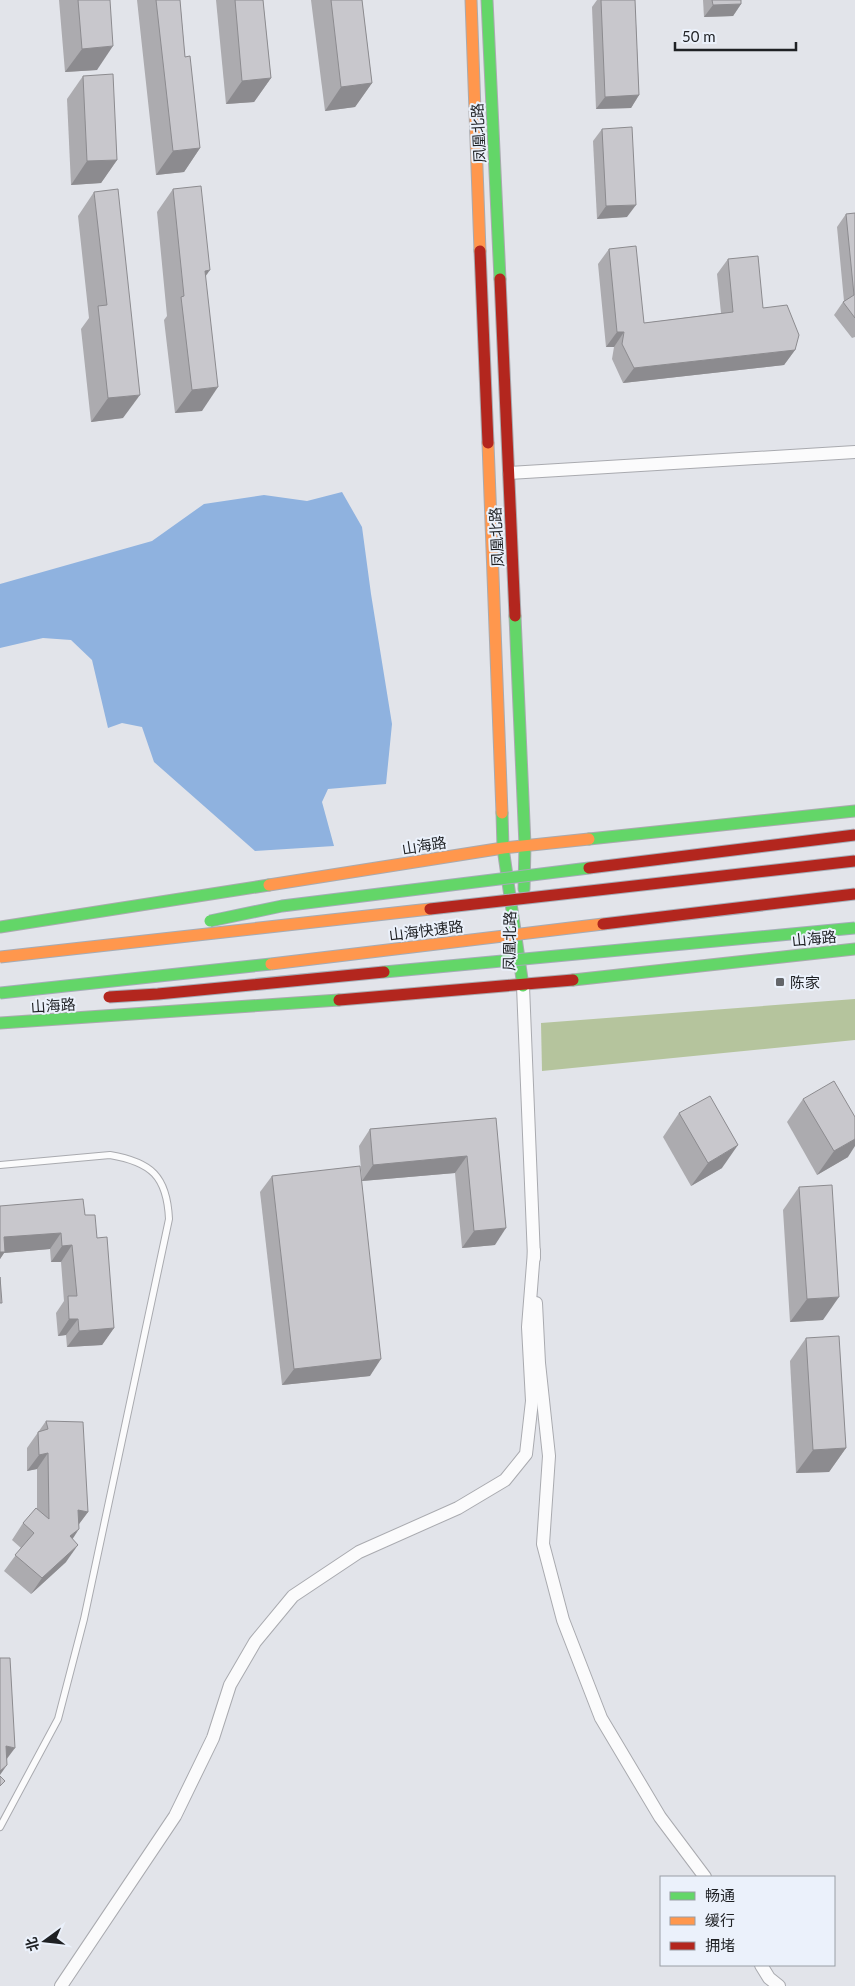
<svg xmlns="http://www.w3.org/2000/svg" width="855" height="1986" font-family="Lato,'Noto Sans SC',sans-serif">
	<style>
		.forest { fill: #b5c49d }
		.water { fill: #8fb2df }
		.lines { fill: none; stroke-linecap: round; stroke-linejoin: round }
		.lane-casing { stroke: #a9aaaf; stroke-width: 8 }
		.street-casing { stroke: #a9aaaf; stroke-width: 14 }
		.fast-casing { stroke: #a9aaaf; stroke-width: 13 }
		.slow-casing { stroke: #a9aaaf; stroke-width: 13 }
		.jam-casing { stroke: #a9aaaf; stroke-width: 13 }
		.lane { stroke: #fbfbfc; stroke-width: 6 }
		.street { stroke: #fbfbfc; stroke-width: 12 }
		.fast { stroke: #63d668; stroke-width: 11 }
		.slow { stroke: #ff974d; stroke-width: 11 }
		.jam { stroke: #b3261e; stroke-width: 11 }
		.fast-bridge-casing { stroke: #a4acb7; stroke-width: 13; stroke-linecap: butt }
		.slow-bridge-casing { stroke: #a4acb7; stroke-width: 13; stroke-linecap: butt }
		.jam-bridge-casing { stroke: #a4acb7; stroke-width: 13; stroke-linecap: butt }
		.fast-bridge { stroke: #63d668; stroke-width: 11 }
		.slow-bridge { stroke: #ff974d; stroke-width: 11 }
		.jam-bridge { stroke: #b3261e; stroke-width: 11 }
		.wall { fill: #acabaf }
		.shaded-wall { fill: #8c8b8f }
		.building { fill: #c8c7cc; stroke: #8c8b8f }
		.poi-dot { fill: #636569; stroke: #ebf1fb; stroke-width: 2 }
		.labels { text-anchor: middle; dominant-baseline: central; stroke-width: 4; stroke-linejoin: round; paint-order: stroke }
		.street-label { font-size: 15px; fill: #1f2124; stroke: #ebf1fb }
		.poi-label { font-size: 15px; fill: #1f2124; stroke: #ebf1fb; text-anchor: start }
	</style>
	<rect width="100%" height="100%" fill="#e2e4ea"/>
	<!-- forest -->
	<path class="forest" d="M855,999V1040L542,1071L541,1023Z"/>
	<!-- water -->
	<path class="water" d="M342,492L362,527L371,594L392,724L386,784L328,789L322,802L334,846L255,851L154,762L142,727L122,723L108,728L92,660L71,640L43,638L0,648V584L152,541L204,504L264,495L307,501Z"/>
	<g class="lines">
		<defs>
			<path id="lane" d="M0,1165L110,1155C151,1162 167,1176 169,1219L84,1619L58,1719L0,1827"/>
			<g id="street">
				<path d="M509,473L855,452"/>
				<path d="M523,986L534,1258"/>
				<path d="M536,1303L539,1363L549,1456L543,1544L563,1620L601,1718L660,1817L705,1877"/>
				<path d="M761,1965L769,1978L779,1986"/>
				<path d="M61,1986L175,1816L213,1738L230,1685L255,1642L293,1596L359,1552L458,1508L505,1480L526,1454L532,1401L528,1327L534,1251"/>
			</g>
			<g id="fast">
				<path d="M487,0L500,279"/>
				<path d="M515,616L525,845L524,889"/>
				<path d="M502,813L503,848L523,986"/>
				<path d="M589,839L855,811"/>
				<path d="M0,927L269,885"/>
				<path d="M573,980L855,949"/>
				<path d="M0,1023L339,1000"/>
			</g>
			<g id="slow">
				<path d="M471,0L480,251"/>
				<path d="M488,443L502,813"/>
				<path d="M269,885L503,848L589,839"/>
			</g>
			<g id="jam">
				<path d="M480,251L488,443"/>
				<path d="M500,279L515,616"/>
				<path d="M339,1000L573,980"/>
			</g>
		</defs>
		<!-- lane casing -->
		<use href="#lane" class="lane-casing"/>
		<!-- street casing -->
		<use href="#street" class="street-casing"/>
		<!-- fast casing -->
		<use href="#fast" class="fast-casing"/>
		<!-- slow casing -->
		<use href="#slow" class="slow-casing"/>
		<!-- jam casing -->
		<use href="#jam" class="jam-casing"/>
		<!-- lane -->
		<use href="#lane" class="lane"/>
		<!-- street -->
		<use href="#street" class="street"/>
		<!-- fast -->
		<use href="#fast" class="fast"/>
		<!-- slow -->
		<use href="#slow" class="slow"/>
		<!-- jam -->
		<use href="#jam" class="jam"/>
		<defs>
			<g id="fast-bridge">
				<path d="M210,921L282,906L589,868"/>
				<path d="M384,972L855,928"/>
				<path d="M0,993L271,964"/>
			</g>
			<g id="slow-bridge">
				<path d="M0,957L430,909"/>
				<path d="M271,964L603,924"/>
			</g>
			<g id="jam-bridge">
				<path d="M589,868L855,835"/>
				<path d="M430,909L855,861"/>
				<path d="M603,924L855,894"/>
				<path d="M109,997L158,994L384,972"/>
			</g>
		</defs>
		<!-- fast-bridge casing -->
		<use href="#fast-bridge" class="fast-bridge-casing"/>
		<!-- slow-bridge casing -->
		<use href="#slow-bridge" class="slow-bridge-casing"/>
		<!-- jam-bridge casing -->
		<use href="#jam-bridge" class="jam-bridge-casing"/>
		<!-- fast-bridge -->
		<use href="#fast-bridge" class="fast-bridge"/>
		<!-- slow-bridge -->
		<use href="#slow-bridge" class="slow-bridge"/>
		<!-- jam-bridge -->
		<use href="#jam-bridge" class="jam-bridge"/>
	</g>
	<!-- wall -->
	<g class="wall">
		<path d="M59,0H110L97,70L65,72Z"/>
		<path d="M137,0H180L185,57L200,148L184,172L156,175Z"/>
		<path d="M216,0H263L271,78L254,102L226,104Z"/>
		<path d="M311,0H362L372,83L355,107L325,111Z"/>
		<path d="M597,0H635L639,95L631,108L596,109L592,7Z"/>
		<path d="M703,0H741V4L733,16L704,17Z"/>
		<path d="M83,76L117,160L101,183L71,185L67,99Z"/>
		<path d="M602,129L627,217L597,219L593,141Z"/>
		<path d="M173,189L205,276L202,411L175,413L164,320L167,316L157,212Z"/>
		<path d="M94,192L123,418L91,422L81,329L89,318L78,216Z"/>
		<path d="M855,213V337L852,338L834,315L843,302L844,301L837,227L846,214Z"/>
		<path d="M609,249L644,323L721,313L717,274L728,259L763,308L795,350L784,365L623,383L612,359L614,347H606L598,264Z"/>
		<path d="M803,1099L848,1157L817,1175L787,1122Z"/>
		<path d="M679,1113L722,1168L691,1186L663,1137Z"/>
		<path d="M496,1118L495,1245L462,1248L455,1173L362,1181L359,1146L370,1129Z"/>
		<path d="M272,1176L370,1376L282,1385L260,1192Z"/>
		<path d="M799,1187L823,1320L790,1322L783,1210Z"/>
		<path d="M0,1206L85,1215L97,1238L114,1328L102,1345L67,1347L66,1335L58,1336L56,1313L64,1301L61,1262H51L50,1249L4,1253L0,1259Z"/>
		<path d="M806,1338L846,1448L829,1472L796,1473L790,1361Z"/>
		<path d="M46,1421L88,1512L79,1524L72,1539L66,1562L31,1594L4,1571L21,1548L12,1540L23,1523L37,1509V1469L27,1471V1448Z"/>
	</g>
	<!-- shaded-wall -->
	<g class="shaded-wall">
		<path d="M741,4L733,16L704,17L713,5Z"/>
		<path d="M113,46L97,70L65,72L82,49Z"/>
		<path d="M271,78L254,102L226,104L242,81Z"/>
		<path d="M372,83L355,107L325,111L341,87Z"/>
		<path d="M639,95L631,108L596,109L605,97Z"/>
		<path d="M200,148L184,172L156,175L173,151Z"/>
		<path d="M117,160L101,183L71,185L87,161Z"/>
		<path d="M636,205L627,217L597,219L606,206Z"/>
		<path d="M210,270L193,294L205,271Z"/>
		<path d="M617,332H624L614,347H606Z"/>
		<path d="M795,350L784,365L623,383L634,368Z"/>
		<path d="M218,387L202,411L175,413L192,390Z"/>
		<path d="M140,395L123,418L91,422L108,398Z"/>
		<path d="M855,1139V1146L848,1157L817,1175L834,1151Z"/>
		<path d="M738,1145L722,1168L691,1186L708,1163Z"/>
		<path d="M467,1156L455,1173L362,1181L373,1165Z"/>
		<path d="M506,1228L495,1245L462,1248L474,1231Z"/>
		<path d="M61,1233L50,1249L4,1253L0,1259V1243L4,1237Z"/>
		<path d="M72,1245L61,1262H51L62,1246Z"/>
		<path d="M839,1297L823,1320L790,1322L807,1299Z"/>
		<path d="M69,1319H78L66,1335L58,1336Z"/>
		<path d="M114,1328L102,1345L67,1347L79,1331Z"/>
		<path d="M381,1359L370,1376L282,1385L294,1369Z"/>
		<path d="M846,1448L829,1472L796,1473L813,1450Z"/>
		<path d="M48,1453L37,1469L27,1471L39,1455Z"/>
		<path d="M78,1510L88,1512L76,1528Z"/>
		<path d="M79,1529L68,1546L70,1536Z"/>
		<path d="M78,1545L66,1562L31,1594L42,1578Z"/>
		<path d="M6,1746L15,1748L3,1764Z"/>
		<path d="M7,1765L0,1775V1771Z"/>
	</g>
	<!-- building -->
	<g class="building">
		<path d="M78,0H110L113,46L82,49Z"/>
		<path d="M156,0H180L185,57L190,56L200,148L173,151Z"/>
		<path d="M235,0H263L271,78L242,81Z"/>
		<path d="M331,0H362L372,83L341,87Z"/>
		<path d="M601,0H635L639,95L605,97Z"/>
		<path d="M712,0H741V4L713,5Z"/>
		<path d="M113,74L117,160L87,161L83,76Z"/>
		<path d="M632,127L636,205L606,206L602,129Z"/>
		<path d="M201,186L210,270L205,271L218,387L192,390L181,297L184,296L173,189Z"/>
		<path d="M118,189L140,395L108,398L98,306L107,305L94,192Z"/>
		<path d="M855,213V318L843,302L854,295L846,214Z"/>
		<path d="M636,246L644,323L733,312L728,259L758,256L763,308L787,305L799,335L795,350L634,368L622,344L624,332H617L609,249Z"/>
		<path d="M834,1081L855,1117V1139L834,1151L803,1099Z"/>
		<path d="M710,1096L738,1145L708,1163L679,1113Z"/>
		<path d="M496,1118L506,1228L474,1231L467,1156L373,1165L370,1129Z"/>
		<path d="M360,1166L381,1359L294,1369L272,1176Z"/>
		<path d="M832,1185L839,1297L807,1299L799,1187Z"/>
		<path d="M83,1199L85,1215H95L97,1238L107,1237L114,1328L79,1331L78,1319H69L68,1296H77L72,1245L62,1246L61,1233L4,1237L5,1252H0V1206Z"/>
		<path d="M0,1277L2,1303H0Z"/>
		<path d="M839,1336L846,1448L813,1450L806,1338Z"/>
		<path d="M46,1421L83,1422L88,1512L78,1510L79,1529L70,1536L78,1545L42,1578L15,1555L34,1533L23,1523L36,1508L49,1519L48,1453L39,1455L38,1432L48,1429Z"/>
		<path d="M0,1658H10L15,1748L6,1746L7,1765L0,1771Z"/>
		<path d="M0,1776L5,1781L0,1786Z"/>
	</g>
	<!-- markers -->
	<rect class="poi-dot" x="775" y="977" width="10" height="10" rx="2.5"/>
	<g class="labels">
		<!-- street labels -->
		<g class="street-label">
			<text transform="translate(478 133) rotate(-93)">凤凰北路</text>
			<text transform="translate(496 537) rotate(-93)">凤凰北路</text>
			<text transform="translate(424 845) rotate(-9)">山海路</text>
			<text transform="translate(426 930) rotate(-7)">山海快速路</text>
			<text transform="translate(814 938) rotate(-6)">山海路</text>
			<text transform="translate(509 941) rotate(-89)">凤凰北路</text>
			<text transform="translate(53 1005) rotate(-4)">山海路</text>
		</g>
		<!-- poi labels -->
		<g class="poi-label">
			<text x="790" y="982">陈家</text>
		</g>
	</g>
	<!-- legend -->
	<rect x="660" y="1876" width="175" height="90" fill="#ebf1fb" stroke="#999ea5"/>
	<rect x="670" y="1892" width="25" height="8" fill="#63d668" stroke="#999ea5"/>
	<text x="705" y="1901" font-size="15" fill="#1f2124">畅通</text>
	<rect x="670" y="1917" width="25" height="8" fill="#ff974d" stroke="#999ea5"/>
	<text x="705" y="1926" font-size="15" fill="#1f2124">缓行</text>
	<rect x="670" y="1942" width="25" height="8" fill="#b3261e" stroke="#999ea5"/>
	<text x="705" y="1951" font-size="15" fill="#1f2124">拥堵</text>
	<!-- north arrow -->
	<g transform="translate(45 1941) rotate(255)" stroke="#ebf1fb" stroke-width="4" paint-order="stroke">
	<path d="M0-4L9 19L0 12L-9 19Z" fill="#1f2124"/>
	<text y="-8" font-size="14" font-weight="bold" text-anchor="middle" fill="#1f2124">北</text>
	</g>
	<!-- scale -->
	<path d="M675 42v8h121v-8" fill="none" stroke="#1f2124" stroke-width="2.5"/>
	<text x="682" y="42" font-size="15" fill="#1f2124" stroke="#ebf1fb" stroke-width="4" paint-order="stroke">50 m</text>
</svg>
